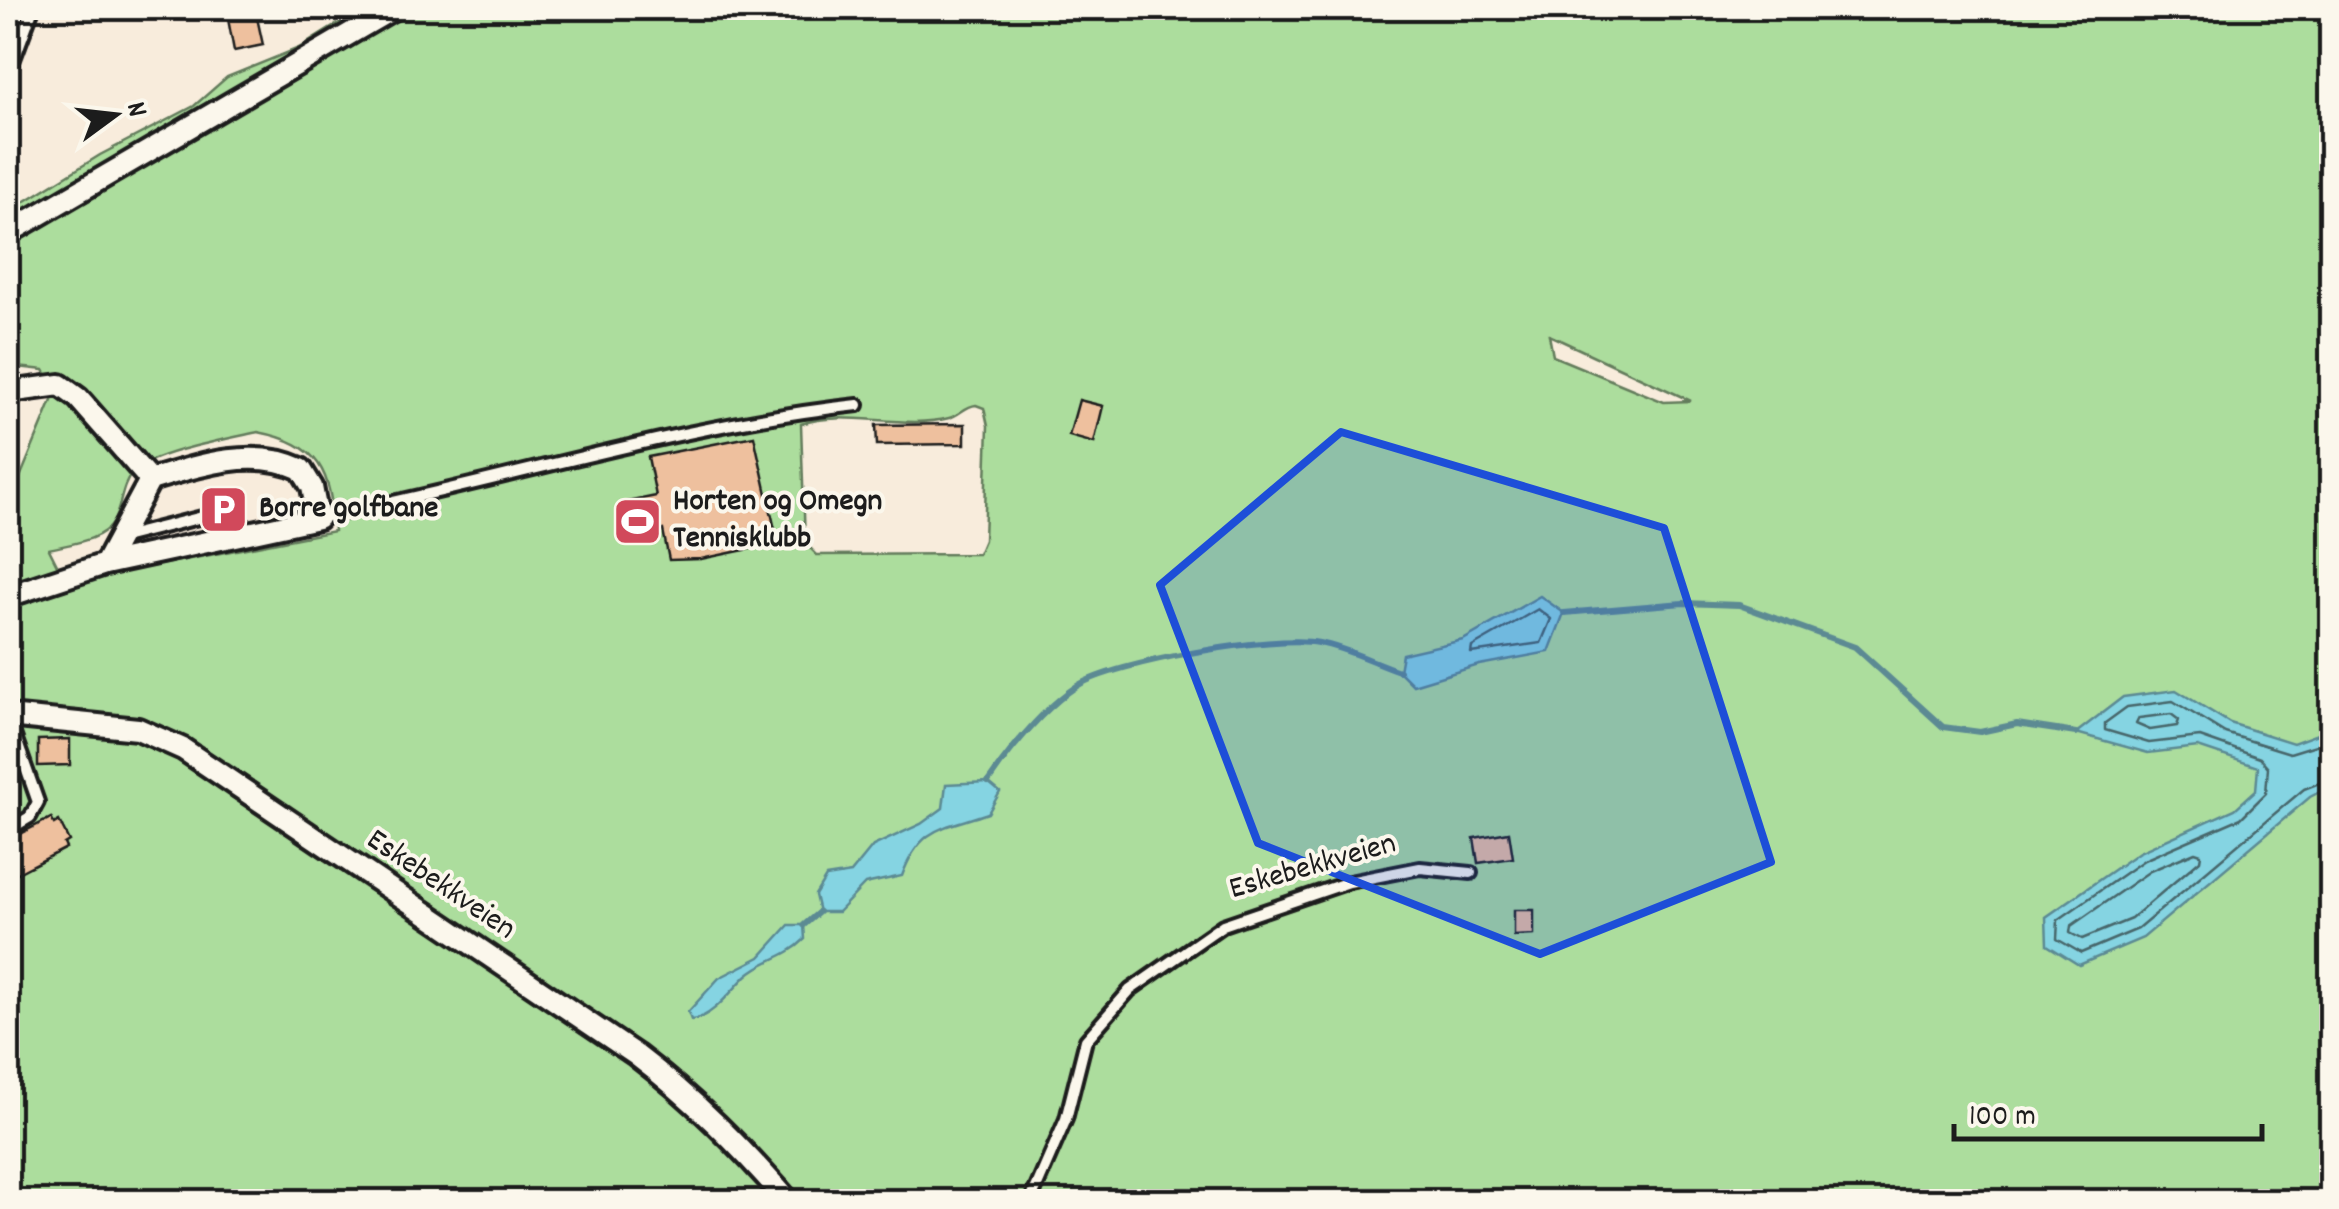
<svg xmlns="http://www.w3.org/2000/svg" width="2339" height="1209" font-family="Dekko,sans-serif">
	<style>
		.green { fill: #acdd9d; stroke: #647c5c; stroke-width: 2.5; fill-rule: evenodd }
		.water { fill: #85d4e2; stroke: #5b8a93; stroke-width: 2.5 }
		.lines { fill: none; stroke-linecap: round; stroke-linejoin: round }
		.shore { stroke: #46666b; stroke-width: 2.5 }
		.stream { stroke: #5b8a93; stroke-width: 6 }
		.building { fill: #eec09e; stroke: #1c1c1c; stroke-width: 2.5 }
		.lane-casing { stroke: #1c1c1c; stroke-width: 18 }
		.street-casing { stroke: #1c1c1c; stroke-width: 28 }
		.lane { stroke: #fbf7ec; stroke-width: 10 }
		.street { stroke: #fbf7ec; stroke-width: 20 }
		.marked { fill: #1d4ed8; fill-opacity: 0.2; stroke: #1d4ed8; stroke-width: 8; stroke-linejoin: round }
		.labels { text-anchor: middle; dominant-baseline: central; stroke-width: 8; stroke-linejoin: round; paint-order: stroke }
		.poi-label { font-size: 32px; font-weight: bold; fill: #1c1c1c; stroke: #fbf7ec; text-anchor: start }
		.street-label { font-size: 32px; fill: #1c1c1c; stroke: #fbf7ec }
	</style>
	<rect width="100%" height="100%" fill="#f8ecdc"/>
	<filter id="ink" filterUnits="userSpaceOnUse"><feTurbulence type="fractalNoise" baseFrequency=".01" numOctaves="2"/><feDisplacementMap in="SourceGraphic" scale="20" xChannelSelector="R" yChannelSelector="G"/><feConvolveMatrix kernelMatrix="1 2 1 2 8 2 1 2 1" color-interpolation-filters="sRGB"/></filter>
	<g filter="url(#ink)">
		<!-- green -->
		<path class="green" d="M350,8H2331V1201H8V497L14,492L56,391L44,370L8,366V212L100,155L194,106L227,77L299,48L349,17ZM1549,335L1691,401L1664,402L1553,356ZM976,405L984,408L988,426L984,540L978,554L817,555L805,543L801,424C844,409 903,430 949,418C960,415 965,406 976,405ZM258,432C320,444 331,471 334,531L66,583L49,549C68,544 102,541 113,522C122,507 120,487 133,472C149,453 231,438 258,432Z"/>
		<!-- water -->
		<g class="water">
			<path d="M1540,596L1564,613L1549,652L1479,665L1413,685L1399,671L1402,654L1463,640Z"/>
			<path d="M2176,690L2230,723L2293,743L2331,729V786L2310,797L2143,938L2079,965L2047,945L2046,917L2139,852L2235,809L2256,790L2258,767L2198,747L2148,753L2076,733L2123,697Z"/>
			<path d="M988,782L1000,792L988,813C943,829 921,825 902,876L865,884L838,912H819L815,895L826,877L851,873L873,846L921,824L943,808L946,784Z"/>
			<path d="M789,925H804L805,939C785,959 762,960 746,976C731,991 712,1018 691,1020L688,1012L719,978L760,957Z"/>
		</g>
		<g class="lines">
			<!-- shore -->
			<g class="shore">
				<path d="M1538,609L1551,619L1541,643L1471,653L1472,647Z"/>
				<path d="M2171,714L2179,720L2177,726L2150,730L2136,724L2139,718Z"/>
				<path d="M2332,740L2290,753L2225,733L2173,701L2127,707L2105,723V730L2149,743L2200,737L2260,758L2268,767L2266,793L2241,818L2144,860L2058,920L2057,939L2081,953L2138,929L2304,789L2332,778"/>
				<path d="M2195,852L2201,854L2200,860L2131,919L2082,939L2070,933L2071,926L2150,871Z"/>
			</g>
			<!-- stream -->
			<g class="stream">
				<path d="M1564,613L1683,603L1739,605L1855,647L1943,727L1980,732L2017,724L2076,733"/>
				<path d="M988,782C1012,747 1041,710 1077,686C1114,662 1275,634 1319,643C1346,648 1373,662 1399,671"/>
				<path d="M804,925L819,912"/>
			</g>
		</g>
		<!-- building -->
		<g class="building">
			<path d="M256,13L263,45L234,51L228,19Z"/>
			<path d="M1079,400L1103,406L1094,443L1069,436Z"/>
			<path d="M965,424V444L877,445L876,425Z"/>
			<path d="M754,436L778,543L701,559L669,560L663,530L634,536L627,502L656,496L648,457Z"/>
			<path d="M70,739V765L38,766V740Z"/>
			<path d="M51,818L54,824L59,821L69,841L64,844L66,848L8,878V840Z"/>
			<path d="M1509,832L1513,858L1478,863L1474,838Z"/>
			<path d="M1514,910H1534V935L1514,936Z"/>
		</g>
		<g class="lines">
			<defs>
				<g id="lane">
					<path d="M8,75L33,8"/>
					<path d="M318,518C499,483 674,425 858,405"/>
					<path d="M123,537L226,511L236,517L242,536"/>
					<path d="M8,830L30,817L38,802L8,717"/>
					<path d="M1030,1202L1066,1119L1086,1040L1130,990L1223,925L1349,882L1420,868L1471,873"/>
				</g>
				<g id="street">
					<path d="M8,233L394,8"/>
					<path d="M8,392L60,385L78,398L150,480"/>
					<path d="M8,596L105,564L318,518L312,487L301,469C253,447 199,465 150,480L105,564"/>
					<path d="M8,716L138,729L183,749L636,1055C694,1099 741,1147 789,1202"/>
				</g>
			</defs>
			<!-- lane casing -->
			<use href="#lane" class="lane-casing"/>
			<!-- street casing -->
			<use href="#street" class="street-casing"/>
			<!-- lane -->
			<use href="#lane" class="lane"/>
			<!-- street -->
			<use href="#street" class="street"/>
		</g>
	</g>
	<!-- marked area -->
	<path class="marked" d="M1341,432L1664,528L1771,862L1540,954L1258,843L1160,585Z"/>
	<!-- icons -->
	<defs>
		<symbol id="parking-square" viewBox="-11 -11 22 22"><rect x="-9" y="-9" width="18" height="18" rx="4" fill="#d1495b" stroke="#fbf7ec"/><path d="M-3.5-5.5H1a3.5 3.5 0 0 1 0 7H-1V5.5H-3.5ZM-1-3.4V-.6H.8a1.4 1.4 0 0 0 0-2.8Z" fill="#fff"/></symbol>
		<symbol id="stadium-square" viewBox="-11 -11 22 22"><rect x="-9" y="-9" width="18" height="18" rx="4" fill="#d1495b" stroke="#fbf7ec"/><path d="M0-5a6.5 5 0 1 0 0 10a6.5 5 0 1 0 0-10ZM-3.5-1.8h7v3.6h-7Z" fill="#fff"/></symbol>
	</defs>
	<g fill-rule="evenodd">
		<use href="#parking-square" x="196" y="482" width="55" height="55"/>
		<use href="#stadium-square" x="610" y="494" width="55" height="55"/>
	</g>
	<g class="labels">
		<!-- poi labels -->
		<g class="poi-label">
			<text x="673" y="503">Horten og Omegn<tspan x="673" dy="37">Tennisklubb</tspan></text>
			<text x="259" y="510">Borre golfbane</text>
		</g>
		<!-- street labels -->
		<g class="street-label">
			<text transform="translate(1313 868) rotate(-16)">Eskebekkveien</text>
			<text transform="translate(440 886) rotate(34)">Eskebekkveien</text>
		</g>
	</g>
	<!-- margin -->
	<rect width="2339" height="1209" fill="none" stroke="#fbf7ec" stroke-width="40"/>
	<rect x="20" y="20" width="2299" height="1169" fill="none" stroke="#1c1c1c" stroke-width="4" filter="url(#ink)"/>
	<!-- north arrow -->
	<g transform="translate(115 115) rotate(75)" stroke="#fbf7ec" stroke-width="8" paint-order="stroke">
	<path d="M0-8L18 38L0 25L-18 38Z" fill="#1c1c1c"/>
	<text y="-15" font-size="28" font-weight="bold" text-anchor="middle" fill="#1c1c1c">N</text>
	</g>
	<!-- scale -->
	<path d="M1954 1124v15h308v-15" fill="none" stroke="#1c1c1c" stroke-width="5"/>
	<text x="1969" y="1124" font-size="30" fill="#1c1c1c" stroke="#fbf7ec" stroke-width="8" paint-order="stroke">100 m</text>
</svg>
